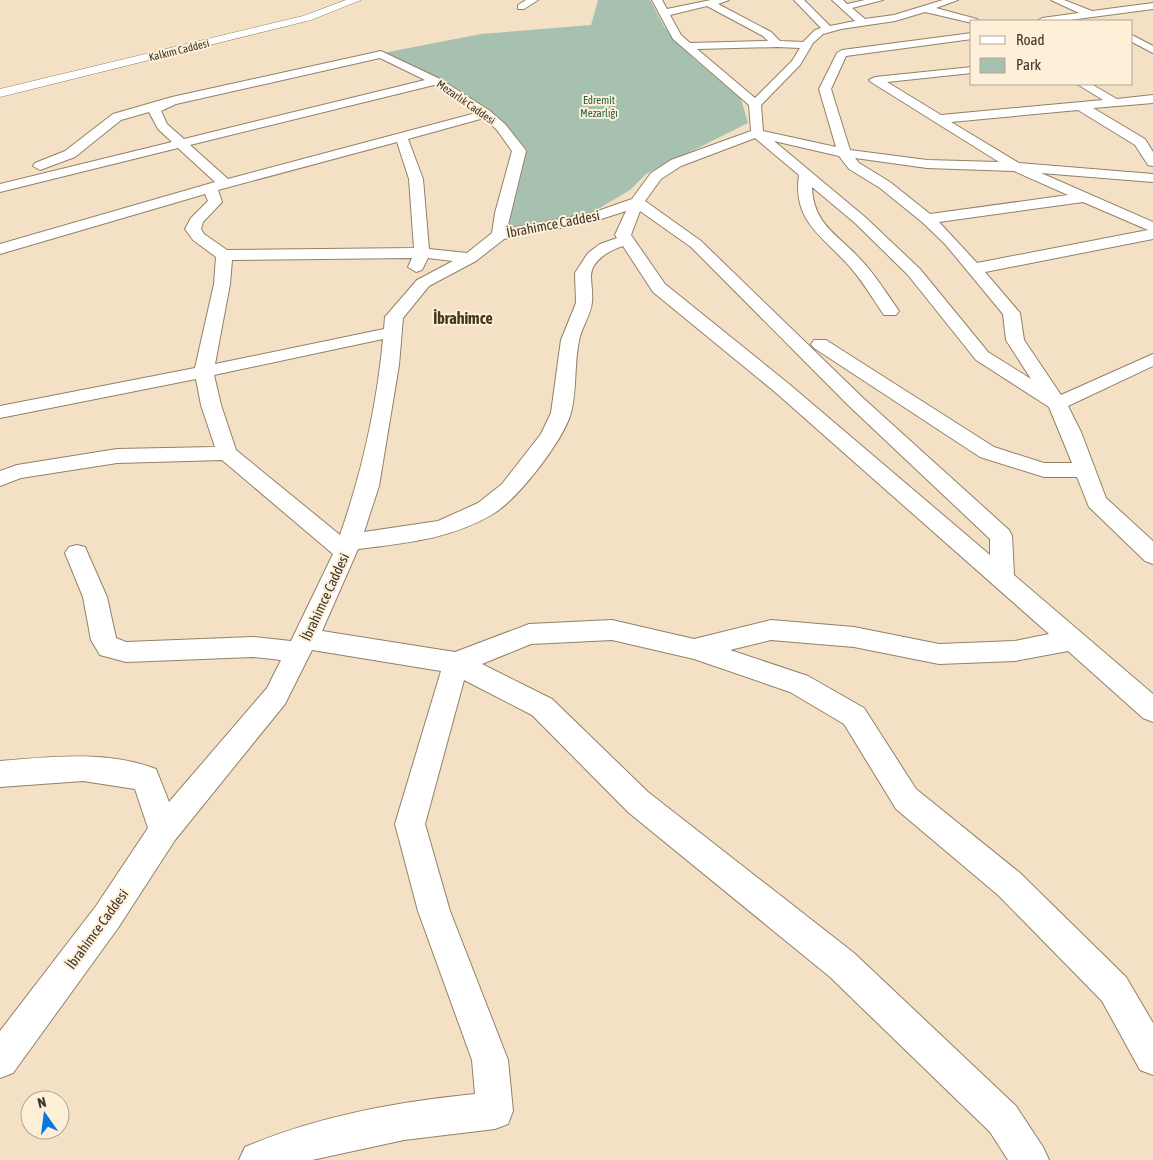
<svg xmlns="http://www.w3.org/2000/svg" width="1153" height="1160" font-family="'Asap Condensed',sans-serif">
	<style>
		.green { fill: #a7c1b0 }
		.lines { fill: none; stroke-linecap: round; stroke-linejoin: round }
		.minor-casing { stroke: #928167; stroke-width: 2 }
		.primary-casing { stroke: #928167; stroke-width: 1 }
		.minor { fill: #fff; fill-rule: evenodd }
		.primary { fill: #fff; fill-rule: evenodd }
		.labels { text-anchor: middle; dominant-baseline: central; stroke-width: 4; stroke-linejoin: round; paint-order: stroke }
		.far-street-label { font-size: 11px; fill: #3d362a; stroke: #feefd8 }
		.far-park-label { font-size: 11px; fill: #256242; stroke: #feefd8 }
		.street-label { font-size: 14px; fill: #3d362a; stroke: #feefd8 }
		.far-district-label { font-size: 16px; font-weight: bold; fill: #46371f; stroke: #feefd8 }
	</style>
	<rect width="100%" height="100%" fill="#f4e1c5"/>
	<!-- green -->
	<path class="green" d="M598,0H650L665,28L694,59L741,99L748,123L646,174L630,190L593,212L514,228L508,225L527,150C486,101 440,79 383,53L481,34L591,25Z"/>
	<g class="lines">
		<defs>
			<g id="minor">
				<path d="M526,0H538L524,9H518V5Z"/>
				<path d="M652,0H662L667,9L711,0H729L718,4L771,32L780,41L803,42L815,30L821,28L794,0H804L830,26L855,21L832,0H843L847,4L865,0H883L852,8L865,19L894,15L943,0H958L936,8L977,19L979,21H972V23L925,12L895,21L841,29L823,34L813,43L800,65L761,105L763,131L836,147L819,89L837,53L842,50L972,33V39L846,56L831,89L850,150L927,160L999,162L871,82L869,80L875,77L972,67V73L887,82L941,115L1103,100L1077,84H1091L1117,99L1153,95V103L1093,108L1145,139L1153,152V166L1148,165L1135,145L1078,110L951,122L1019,163L1153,174V182L1041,173L1153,222V239L985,272L1020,313L1024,340L1061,395L1153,354V366L1068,406L1081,432L1106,498L1153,541V564L1145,561L1089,507L1077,477H1044L980,457L814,348L811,344L814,340H826L994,447L1044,463H1072L1049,407L976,360L908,275L855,223L812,187C813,225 839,235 862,261C876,276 887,294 899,311L896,315H884C873,299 863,282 851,268C824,237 792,222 799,175L755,138L681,166L661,179L645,201L701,241L862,397L1009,530L1012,536L1014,575L1153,694V722L1143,718L1068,651L1015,661L939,664L854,647L771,640L730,650L808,676L864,708L916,789L1020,873L1126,977L1153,1023V1075L1140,1070L1102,1001L998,895L896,809L844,724L790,692L694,659L612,640L531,644L482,664L552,699L648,792L854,953L1016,1106L1043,1147L1049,1160H1008L990,1132L830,977L628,812L532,715L464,680L425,824L450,911L508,1060L513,1111L508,1124L495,1129L404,1140L312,1160H239L245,1147C318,1116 396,1102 475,1094L472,1060L418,911L395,824L441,671L312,650L285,704L175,840L118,928L13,1073L0,1078V1031L96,906L148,828L135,789L83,781L0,787V761C52,757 106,750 156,769L169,802L267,688L281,660L253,657L126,662L100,655L91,640L83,597L65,553L69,547L77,545L85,547L107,597L116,638L126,642L253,637L291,641L333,554L222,460L117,463L21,478L0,486V471L17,465L117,449L215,447L201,405L196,379L0,418V406L195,368L214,284L216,257L193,240L185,229L191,218L208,201L205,194L0,254V244L215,182L178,148L0,192V184L172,142L158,129L149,112L121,120L75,157L40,170L33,166L35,163L65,151L113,114L172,97L381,51L440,79L490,111L505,124L524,148L526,151L507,229L592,213L632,199L651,173L671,160L751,131L749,105L673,39ZM707,6L763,36L768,41L690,43L681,35L670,15ZM777,47L800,48L792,61L755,98L697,49ZM380,58L425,80L184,139L167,124L161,111L176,104ZM434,85L476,113L228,179L190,145ZM484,118L497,130L512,151L495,213L492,233L467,253L429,249L423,179L408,139ZM774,141L839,156L849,169L880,188L922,222L945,244L1003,314L1006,340L1031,379L988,352L920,269L865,217ZM397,142L409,179L414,248L227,250L204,234L201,229L203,222L222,202L218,190ZM855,158L927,168L1014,171L1068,195L930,214L890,182L859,163ZM1083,202L1148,230L977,263L939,222ZM626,211L615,235L617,238L600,244L588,253L575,273L576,303L561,340L551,413L541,434L502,484L478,503L438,521L364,532L379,486L399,365L403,318L429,286L476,261L504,239L595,221ZM640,211L691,247L848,405L990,539V555L789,384L665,284L631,235ZM623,246L653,292L775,392L1049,634L1015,641L939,644L854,627L771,620L694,639L612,620L529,624L455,652L322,631L358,549C406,543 451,539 493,514C518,499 563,441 571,413C577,390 574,364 579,341C581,328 591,315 592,302C593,293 591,284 591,275C592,260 610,250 623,246ZM412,258L408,267L416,272L422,270L428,258L453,261L417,280L385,317L384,329L215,364L230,284L232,260ZM383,339C377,405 362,472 340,535L236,450L221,405L214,375Z"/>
				<path d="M1051,0H1064L1092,11L1153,3V9L1062,21H1037L1042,18L1079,13Z"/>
				<path d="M1132,35L1153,46V53L1132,42Z"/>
			</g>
			<path id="primary" d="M346,0H361L311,20L0,97V89L303,16Z"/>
		</defs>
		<!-- minor casing -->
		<use href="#minor" class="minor-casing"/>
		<!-- primary casing -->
		<use href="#primary" class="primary-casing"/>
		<!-- minor -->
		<use href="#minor" class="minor"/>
		<!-- primary -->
		<use href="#primary" class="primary"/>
	</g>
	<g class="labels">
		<!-- far-street labels -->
		<g class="far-street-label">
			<text transform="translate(179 50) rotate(-14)">Kalkım Caddesi</text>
			<text transform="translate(466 102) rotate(35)">Mezarlık Caddesi</text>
		</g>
		<!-- far-park labels -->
		<g class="far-park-label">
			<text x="599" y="100">Edremit<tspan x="599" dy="13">Mezarlığı</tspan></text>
		</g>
		<!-- street labels -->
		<g class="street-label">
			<text transform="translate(553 224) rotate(-11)">İbrahimce Caddesi</text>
			<text transform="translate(325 597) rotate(-65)">İbrahimce Caddesi</text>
			<text transform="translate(97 929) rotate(-54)">İbrahimce Caddesi</text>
		</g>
		<!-- far-district labels -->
		<g class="far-district-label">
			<text x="463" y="318">İbrahimce</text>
		</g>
	</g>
	<!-- legend -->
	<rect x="970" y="20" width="162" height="65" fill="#feefd8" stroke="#b1a592"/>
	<rect x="980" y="36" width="25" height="8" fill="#ffffff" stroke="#b1a592"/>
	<text x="1016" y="45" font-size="15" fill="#3d362a">Road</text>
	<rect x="980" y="58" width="25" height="15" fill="#a7c1b0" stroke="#b1a592"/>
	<text x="1016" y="70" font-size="15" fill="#3d362a">Park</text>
	<!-- north arrow -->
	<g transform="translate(45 1115) rotate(346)"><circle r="24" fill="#feefd8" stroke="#b1a592"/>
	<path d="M0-4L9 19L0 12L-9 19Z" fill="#0778df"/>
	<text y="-8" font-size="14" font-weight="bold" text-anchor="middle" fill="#3d362a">N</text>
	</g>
</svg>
